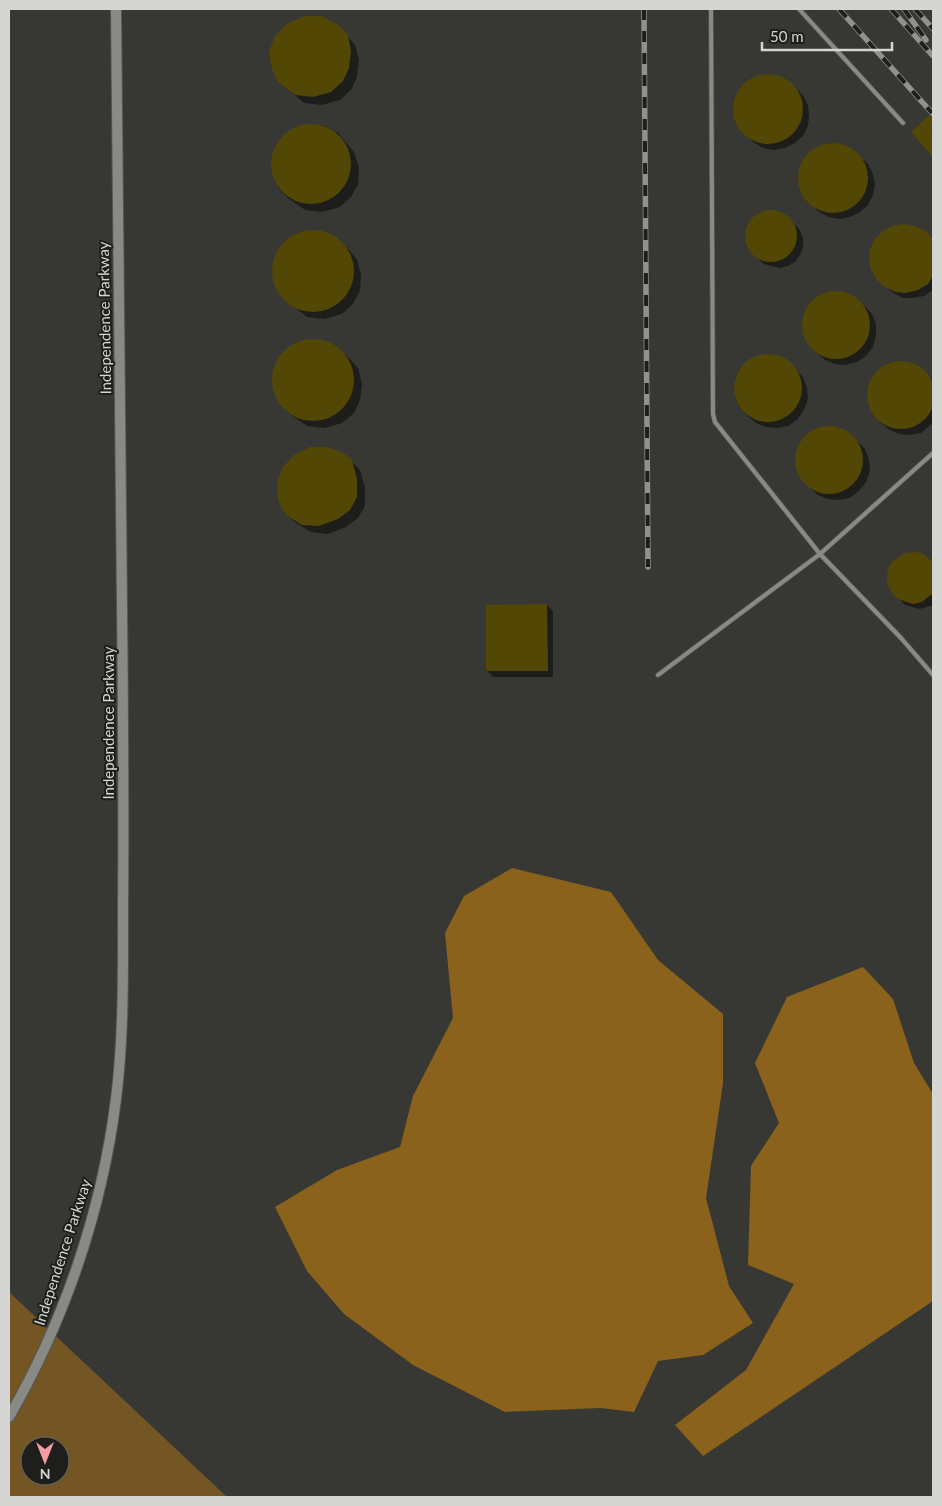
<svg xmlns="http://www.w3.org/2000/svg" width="942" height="1506" font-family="Lato,sans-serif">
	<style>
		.green { fill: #745625; fill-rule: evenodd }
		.forest { fill: #8a621b }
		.shadow { fill: #0007 }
		.building { fill: #534706 }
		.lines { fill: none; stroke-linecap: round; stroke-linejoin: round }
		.lane-casing { stroke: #555653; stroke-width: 5.5 }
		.secondary-casing { stroke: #555653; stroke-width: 12 }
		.lane { stroke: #898a85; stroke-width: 4 }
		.secondary { stroke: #898a85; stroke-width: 10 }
		.rail-casing { stroke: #91928f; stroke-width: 5.5 }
		.rail { stroke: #1e1f1d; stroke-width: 4; stroke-dasharray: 11; stroke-linecap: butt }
		.labels { text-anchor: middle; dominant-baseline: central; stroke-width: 4; stroke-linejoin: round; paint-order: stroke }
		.street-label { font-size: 15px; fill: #d5d6d3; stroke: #1e1f1d }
	</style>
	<rect width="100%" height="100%" fill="#373834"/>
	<!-- green -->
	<path class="green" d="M9,1292L25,1307L227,1497H9ZM30,1446H60V1476H30Z"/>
	<!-- forest -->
	<g class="forest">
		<path d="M512,868L611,892L658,960L723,1014V1083L706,1198L729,1286L753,1323L703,1355L658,1361L634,1412L600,1408L505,1412L413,1365L344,1314L307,1271L275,1207L337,1170L400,1147L413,1096L453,1018L445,933L464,896Z"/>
		<path d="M863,967L893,999L914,1063L933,1094V1301L703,1456L675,1425L746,1370L794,1284L748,1265L751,1166L779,1123L755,1063L787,997Z"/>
	</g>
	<!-- shadow -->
	<g class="shadow">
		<path d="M346,35L355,45L359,60L357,77L351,90L340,100L322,105L304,103L279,82Z"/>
		<path d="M768,74L778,76L788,81L803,95L808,105L809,116L808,126L803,136L795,143L785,148L774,150L763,148L753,142L738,126L734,115V103L738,92L746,82L756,77Z"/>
		<path d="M305,125H322L338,133L354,152L359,168L358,184L351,197L340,207L322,212L305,210L288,198L279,189L273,175L271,159L276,145L289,132Z"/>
		<path d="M833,143L843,145L853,150L868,164L873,174L875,185L873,195L868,205L860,212L850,217L840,219L828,217L818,211L803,195L799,184V172L803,161L811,152L821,146Z"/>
		<path d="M771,211L780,212L787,217L800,230L803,238V247L800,255L795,262L788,266L779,268L764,264L751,251L747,244V228L751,221L756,216Z"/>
		<path d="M307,231L324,232L340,240L357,259L361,275L360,291L353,304L342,314L324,319L307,317L281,296L274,283L273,266L278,251L291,239Z"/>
		<path d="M925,232L933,241V290L924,296L913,298H903L893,293L885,286Z"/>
		<path d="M836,291L847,293L857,298L872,314L876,324V336L873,347L866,356L857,362L845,365L835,364L825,360L817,353L810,346L805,337L803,326L804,316L808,306L816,298L825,293Z"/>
		<path d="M308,341H324L340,349L358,368L362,384L360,400L354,413L342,423L325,428L307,426L290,414L282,405L274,389L273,373L278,360L291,348Z"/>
		<path d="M767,355L778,356L788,362L803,377L807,388L808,399L804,410L797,420L788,426L777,428L766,427L756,423L748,416L741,409L736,400L734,390L735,379L740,369L747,362L756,357Z"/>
		<path d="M900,362L911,363L922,369L933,381V423L921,433L910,435L899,434L890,430L881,423L875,416L869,407L867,397L869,386L873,376L880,369L890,364Z"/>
		<path d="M829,427L840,428L850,434L865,449L869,460L870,471L866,482L859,491L850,498L838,500L828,499L818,495L810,488L803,481L798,472L796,462L797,451L801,441L809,434L818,429Z"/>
		<path d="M351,461L360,470L365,488V506L358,518L346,527L328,534L311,532L296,523L287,515Z"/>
		<path d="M929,559L933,563V605L920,609L905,605L893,592Z"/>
		<path d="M547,605L553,611V677H493L487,671Z"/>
	</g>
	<!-- building -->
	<g class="building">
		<path d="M305,16H322L338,25L348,35L351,51L349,68L343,81L331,92L313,97L295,95L278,82L272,69L269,52L275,36L288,23Z"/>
		<circle cx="768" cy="109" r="35"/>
		<path d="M933,112V157L911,132Z"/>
		<circle cx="311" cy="164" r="40"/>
		<circle cx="833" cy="178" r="35"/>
		<circle cx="771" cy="236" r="26"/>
		<path d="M903,224L915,226L926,231L933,240V276L928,284L918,290L906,293L895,292L885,287L877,280L871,270L869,260L870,249L875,239L883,231L892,226Z"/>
		<circle cx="313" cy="271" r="41"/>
		<circle cx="836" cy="325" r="34"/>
		<circle cx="313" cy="380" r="41"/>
		<circle cx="768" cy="388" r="34"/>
		<circle cx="901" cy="395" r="34"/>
		<circle cx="829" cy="460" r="34"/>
		<path d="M310,447H326L342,452L352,460L357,479V497L350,510L338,519L319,526L302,525L286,515L278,501L277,483L282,468L294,455Z"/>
		<path d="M913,552L922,553L933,562V593L922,602L913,604L898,599L892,593L888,586L887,577L888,569L892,562L905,553Z"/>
		<path d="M547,604L548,671H486V605Z"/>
	</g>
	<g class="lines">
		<defs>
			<g id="lane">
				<path d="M711,9L713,414L715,422L820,554L901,638L933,675"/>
				<path d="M799,9L903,123"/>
				<path d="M658,675L820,554L933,453"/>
			</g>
			<path id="secondary" d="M9,1417C65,1320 102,1210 116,1099C124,1035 123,970 123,906C124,805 123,705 122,604C120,406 118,207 116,9"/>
		</defs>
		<!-- lane casing -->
		<use href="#lane" class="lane-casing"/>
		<!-- secondary casing -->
		<use href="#secondary" class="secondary-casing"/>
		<!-- lane -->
		<use href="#lane" class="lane"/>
		<!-- secondary -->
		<use href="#secondary" class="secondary"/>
		<defs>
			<g id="rail">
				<path d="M644,9L648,567"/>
				<path d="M839,9L932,113"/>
				<path d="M891,9L933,56"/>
				<path d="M904,9L926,40"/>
				<path d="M915,9L933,29"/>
			</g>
		</defs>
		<!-- rail casing -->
		<use href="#rail" class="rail-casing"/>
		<!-- rail -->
		<use href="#rail" class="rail"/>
	</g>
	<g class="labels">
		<!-- street labels -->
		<g class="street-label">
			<text transform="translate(104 318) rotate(-91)">Independence Parkway</text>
			<text transform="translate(108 723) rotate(-90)">Independence Parkway</text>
			<text transform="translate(62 1252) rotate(-72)">Independence Parkway</text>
		</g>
	</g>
	<!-- border -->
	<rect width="942" height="1506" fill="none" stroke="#d5d6d3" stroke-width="20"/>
	<!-- north arrow -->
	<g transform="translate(45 1461) rotate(180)"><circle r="24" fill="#1e1f1d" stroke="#676866"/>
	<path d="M0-4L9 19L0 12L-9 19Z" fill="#f49aa1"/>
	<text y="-8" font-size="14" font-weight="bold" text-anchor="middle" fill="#d5d6d3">N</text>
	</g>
	<!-- scale -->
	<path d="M762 42v8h130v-8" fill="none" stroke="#d5d6d3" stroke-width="2.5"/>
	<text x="770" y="42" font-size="15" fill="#d5d6d3" stroke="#1e1f1d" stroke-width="4" paint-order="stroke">50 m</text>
</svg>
